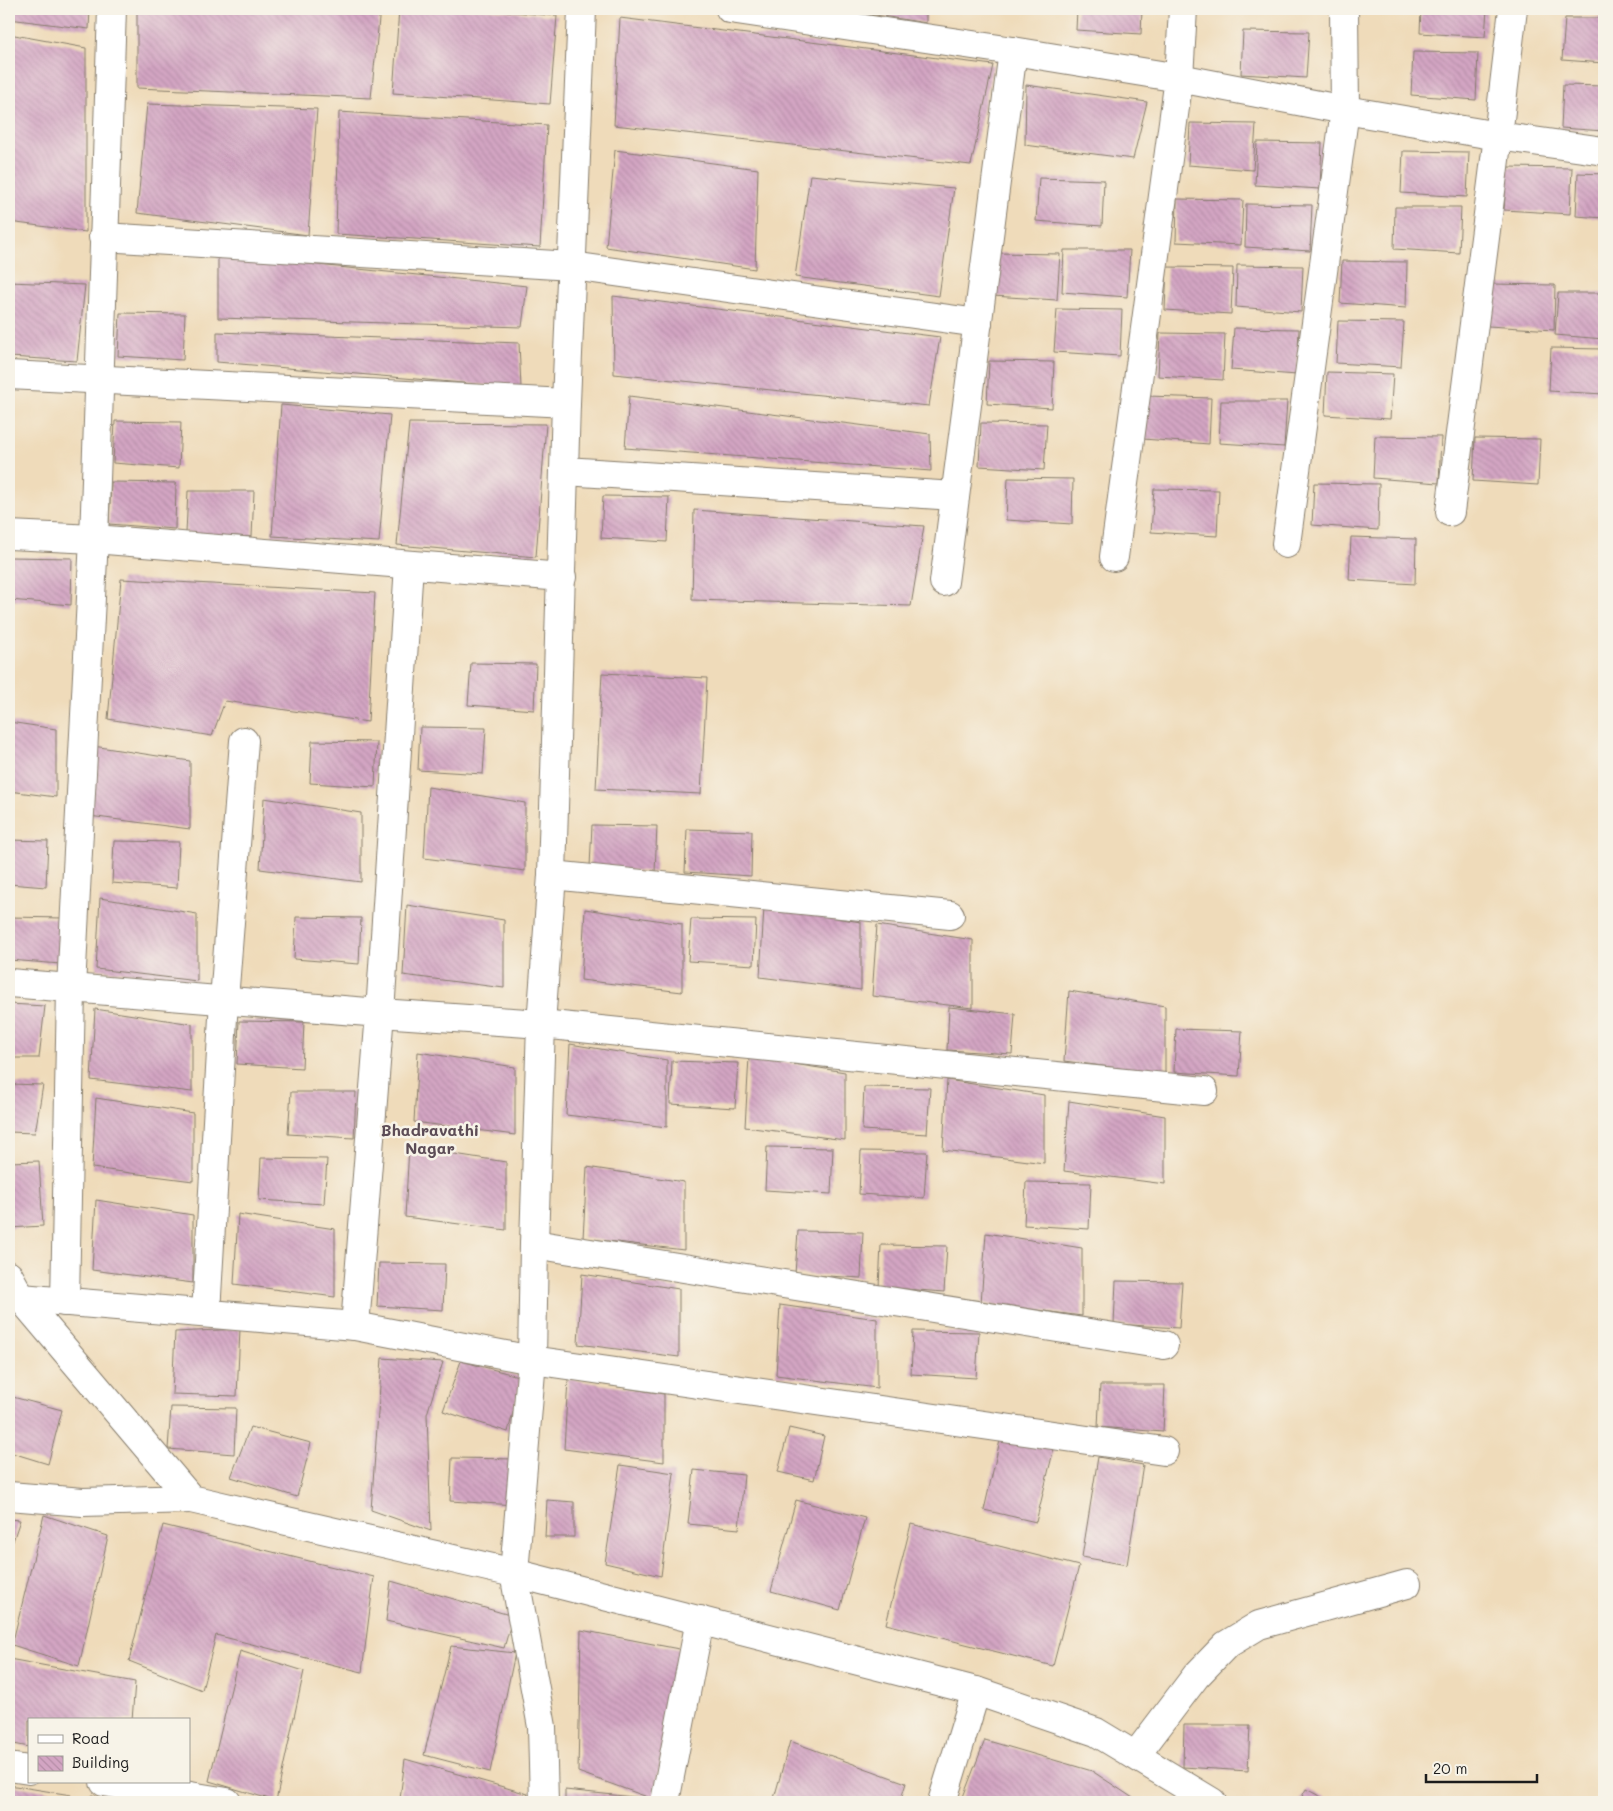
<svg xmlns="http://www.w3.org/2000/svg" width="1613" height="1811" font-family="Mali,sans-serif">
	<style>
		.building { fill: url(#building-back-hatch) }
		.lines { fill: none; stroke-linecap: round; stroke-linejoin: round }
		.minor-casing { stroke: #867c6b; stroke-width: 30 }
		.tertiary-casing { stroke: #867c6b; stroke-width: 30 }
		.minor { stroke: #fff; stroke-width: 28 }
		.tertiary { stroke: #fff; stroke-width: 28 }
		.labels { text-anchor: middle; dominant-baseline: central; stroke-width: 5; stroke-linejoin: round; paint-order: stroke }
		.neighbourhood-label { font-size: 16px; font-weight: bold; fill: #5c4c56; stroke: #f7f3e8 }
	</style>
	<defs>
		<pattern id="building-back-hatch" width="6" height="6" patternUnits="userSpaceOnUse" patternTransform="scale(1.25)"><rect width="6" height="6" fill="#d3a5c3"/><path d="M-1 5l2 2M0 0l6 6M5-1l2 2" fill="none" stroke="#b58da7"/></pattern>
	</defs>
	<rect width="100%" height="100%" fill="#f7f3e8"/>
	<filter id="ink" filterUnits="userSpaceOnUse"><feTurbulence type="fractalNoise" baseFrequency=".02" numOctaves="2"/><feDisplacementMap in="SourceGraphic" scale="10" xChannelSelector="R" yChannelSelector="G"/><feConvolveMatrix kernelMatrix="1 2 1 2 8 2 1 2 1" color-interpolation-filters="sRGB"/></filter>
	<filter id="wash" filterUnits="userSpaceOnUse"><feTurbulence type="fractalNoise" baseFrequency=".0096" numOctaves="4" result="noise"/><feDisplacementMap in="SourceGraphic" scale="20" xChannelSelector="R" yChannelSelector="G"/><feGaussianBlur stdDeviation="1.12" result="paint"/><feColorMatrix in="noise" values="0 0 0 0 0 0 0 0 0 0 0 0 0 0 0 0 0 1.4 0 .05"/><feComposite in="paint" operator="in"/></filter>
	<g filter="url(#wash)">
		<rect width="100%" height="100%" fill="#efdbba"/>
		<g id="blocks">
			<!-- building -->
			<g class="building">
				<path d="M9,9H90L89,29L9,19Z"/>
				<path d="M137,9H380L371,98L137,88Z"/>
				<path d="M399,9H485L557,16L550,104L393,93Z"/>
				<path d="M844,9H926V23L844,10Z"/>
				<path d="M1077,9H1142L1141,34L1076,30Z"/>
				<path d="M1421,9H1487L1485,37L1420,33Z"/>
				<path d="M620,18L993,65L971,165L614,125Z"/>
				<path d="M1565,18H1604V63L1562,60Z"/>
				<path d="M1243,31L1309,32L1306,78L1241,74Z"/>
				<path d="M9,34L86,48V232L9,222Z"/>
				<path d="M1413,52L1478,53L1476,100L1411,95Z"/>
				<path d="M1026,85L1147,102L1133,159L1025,145Z"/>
				<path d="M1563,85L1604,86V131L1561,128Z"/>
				<path d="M147,104L317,109L308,235L137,213Z"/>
				<path d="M339,112L547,125L540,247L336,234Z"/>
				<path d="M1190,123L1256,124L1253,170L1188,165Z"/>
				<path d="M1257,142L1322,143L1320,189L1255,185Z"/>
				<path d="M615,150L758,169L755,269L606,247Z"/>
				<path d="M1403,151L1469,152L1467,197L1401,193Z"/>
				<path d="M1507,167L1572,168L1570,214L1504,210Z"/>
				<path d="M1578,173L1604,174V218L1576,216Z"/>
				<path d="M810,175L954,188L939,296L795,277Z"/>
				<path d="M1039,178L1104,180L1102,226L1036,221Z"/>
				<path d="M1177,199L1243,200L1241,245L1176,242Z"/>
				<path d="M1246,204L1312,205L1310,251L1245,247Z"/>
				<path d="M1395,207H1461L1459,253L1394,249Z"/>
				<path d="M1064,250H1130L1127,297L1062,292Z"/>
				<path d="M994,253L1060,254L1057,300L992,296Z"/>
				<path d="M218,255L527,286L522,327L218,318Z"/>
				<path d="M1342,261L1407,262L1406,308L1340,303Z"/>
				<path d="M1237,265L1303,266L1301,312L1236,307Z"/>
				<path d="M1167,267L1233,268L1231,314L1165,310Z"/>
				<path d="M9,282L85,285L77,361L9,357Z"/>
				<path d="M1490,284L1555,285L1554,330L1488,326Z"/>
				<path d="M1558,293H1604V339L1555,335Z"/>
				<path d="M613,296L940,337L929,406L614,374Z"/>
				<path d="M1057,309L1122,310L1120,356L1054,352Z"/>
				<path d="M120,313L185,314L183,360L118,356Z"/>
				<path d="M1338,321L1404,322L1401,367L1336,363Z"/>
				<path d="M1234,328L1299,329L1297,375L1231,370Z"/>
				<path d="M217,332L519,343L521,388L217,362Z"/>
				<path d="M1160,333L1225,334L1223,380L1158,376Z"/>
				<path d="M1551,348L1604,349V394L1549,391Z"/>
				<path d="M989,361L1054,362L1052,408L987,404Z"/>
				<path d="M1327,372L1393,374L1390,419L1325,415Z"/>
				<path d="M629,396L930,434L931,471L625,448Z"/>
				<path d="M1146,396L1211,398L1209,444L1143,439Z"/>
				<path d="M1221,401H1287L1284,447L1219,443Z"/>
				<path d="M281,405L390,415L379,542L272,536Z"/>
				<path d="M115,421L181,422L179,468L113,463Z"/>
				<path d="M409,423L546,424L536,557L397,545Z"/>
				<path d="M981,423L1047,424L1044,470L979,466Z"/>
				<path d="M1375,436L1441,437L1439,483L1373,478Z"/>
				<path d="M1475,438L1540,439L1538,485L1473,481Z"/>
				<path d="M1008,478L1073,479L1072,524L1006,520Z"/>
				<path d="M111,482L176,483L175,529L109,524Z"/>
				<path d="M1314,483L1379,484L1378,530L1312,525Z"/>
				<path d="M1154,489L1219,490L1217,536L1151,532Z"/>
				<path d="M188,491H254L252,537L186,533Z"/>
				<path d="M603,496L669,497L667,542L601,538Z"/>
				<path d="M694,510L924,526L911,606L692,600Z"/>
				<path d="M1351,537L1416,539L1415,584L1349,580Z"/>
				<path d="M9,557L72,558L71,605L9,600Z"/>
				<path d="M121,579L375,593L368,722L225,701L212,736L108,719Z"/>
				<path d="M471,663L536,664L534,710L468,705Z"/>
				<path d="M602,673L707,678L701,794L596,789Z"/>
				<path d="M9,722L56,729V797L9,791Z"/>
				<path d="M420,727L486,728L483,774L418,770Z"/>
				<path d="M312,741L377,742L375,787L310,783Z"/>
				<path d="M93,746L190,761V829L89,816Z"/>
				<path d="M428,787L525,803V871L424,858Z"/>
				<path d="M264,798L361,813V882L260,869Z"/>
				<path d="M592,825L657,826L655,872L590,867Z"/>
				<path d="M687,829L752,831L751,876L685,872Z"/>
				<path d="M9,840L48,841L46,887L9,884Z"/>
				<path d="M114,841L179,842L177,888L112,883Z"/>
				<path d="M100,898L197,914V981L96,969Z"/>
				<path d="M407,905L504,920V988L403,975Z"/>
				<path d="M764,907L861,922V990L760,977Z"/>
				<path d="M585,909L682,924V992L581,980Z"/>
				<path d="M9,917L63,918L61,964L9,960Z"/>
				<path d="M296,917L361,918L359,964L294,959Z"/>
				<path d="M691,919L756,920L754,965L688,961Z"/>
				<path d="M877,925L973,940V1008L872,996Z"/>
				<path d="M1069,991L1165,1006V1074L1064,1061Z"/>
				<path d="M9,1004L45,1006L39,1058H9Z"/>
				<path d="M949,1007L1015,1014L1012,1054L947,1050Z"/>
				<path d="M95,1009L192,1024V1092L91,1080Z"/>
				<path d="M239,1021L304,1022L302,1068L237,1064Z"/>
				<path d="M1176,1029L1242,1031L1239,1076L1174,1072Z"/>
				<path d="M570,1044L667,1060V1127L566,1115Z"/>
				<path d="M418,1052L515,1067V1135L414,1122Z"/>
				<path d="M749,1057L845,1072V1140L745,1127Z"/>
				<path d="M672,1061L738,1063L735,1108L670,1104Z"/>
				<path d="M947,1080L1044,1095V1163L943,1150Z"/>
				<path d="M9,1084L43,1085L35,1133L9,1132Z"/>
				<path d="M864,1087L930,1088L927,1134L862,1130Z"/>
				<path d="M291,1092H356L354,1138L288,1134Z"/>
				<path d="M96,1098L193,1113V1181L92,1168Z"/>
				<path d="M1069,1101L1165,1116V1184L1064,1171Z"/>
				<path d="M409,1147L506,1162V1230L405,1217Z"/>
				<path d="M767,1147L833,1148L831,1194L765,1190Z"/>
				<path d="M861,1151L927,1152L924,1198L859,1194Z"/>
				<path d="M261,1158L327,1159L324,1204L259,1200Z"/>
				<path d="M39,1161L43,1226L9,1228V1162Z"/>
				<path d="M587,1167L684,1182V1250L583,1238Z"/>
				<path d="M1026,1182L1091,1183L1089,1229L1024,1225Z"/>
				<path d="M96,1200L193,1215V1283L92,1270Z"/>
				<path d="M238,1214L335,1229V1297L234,1284Z"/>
				<path d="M798,1231L863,1232L861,1278L795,1274Z"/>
				<path d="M986,1233L1082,1248V1316L981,1303Z"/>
				<path d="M881,1245L947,1246L944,1292L879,1287Z"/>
				<path d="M379,1263L445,1264L443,1310L377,1306Z"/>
				<path d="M582,1274L679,1289V1357L578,1344Z"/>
				<path d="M1116,1281L1182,1282L1179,1328L1114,1324Z"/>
				<path d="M780,1305L877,1319V1388L776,1375Z"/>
				<path d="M240,1329L237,1396L172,1394L175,1332Z"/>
				<path d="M913,1331L979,1332L976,1378L911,1374Z"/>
				<path d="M382,1358L443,1362L427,1414L431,1531L371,1510Z"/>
				<path d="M461,1361L522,1377L508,1432L443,1411Z"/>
				<path d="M568,1379L664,1394V1462L564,1449Z"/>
				<path d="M1100,1385H1165L1163,1432L1098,1427Z"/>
				<path d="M9,1396L62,1410L48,1464L9,1452Z"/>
				<path d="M171,1407L236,1408L234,1454L168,1449Z"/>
				<path d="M250,1427L311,1443L297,1497L231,1477Z"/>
				<path d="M789,1428L824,1436L814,1480L778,1472Z"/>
				<path d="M1001,1436L1054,1448L1036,1522L984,1510Z"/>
				<path d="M1098,1457L1143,1465L1127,1565L1082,1557Z"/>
				<path d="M452,1458L518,1459L515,1505L450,1501Z"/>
				<path d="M620,1465L674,1473L661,1576L605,1563Z"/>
				<path d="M694,1470L744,1475L739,1529L688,1524Z"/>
				<path d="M547,1500L574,1502V1537H545Z"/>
				<path d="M796,1500L865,1518L840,1610L771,1591Z"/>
				<path d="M44,1515L108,1536L79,1666L12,1645Z"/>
				<path d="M9,1519L20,1520L9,1553Z"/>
				<path d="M911,1524L1079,1566L1053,1666L886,1624Z"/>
				<path d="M163,1525L374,1577L362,1672L216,1635L202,1690L129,1661Z"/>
				<path d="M391,1581L513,1616L504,1648L386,1621Z"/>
				<path d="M581,1630L684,1650L658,1776L653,1799L652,1802H565V1790L653,1799L578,1772Z"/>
				<path d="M451,1646L515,1653L490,1772L424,1755Z"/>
				<path d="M240,1651L304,1671L276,1801L209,1781Z"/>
				<path d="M9,1659L135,1682L132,1720H29V1747L9,1743Z"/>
				<path d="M1184,1725H1250L1248,1771L1183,1767Z"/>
				<path d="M985,1740L1092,1771L1139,1802H961Z"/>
				<path d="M790,1741L906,1783L900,1802H773Z"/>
				<path d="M405,1759L528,1794L525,1802H416L400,1799Z"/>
				<path d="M9,1785L71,1795L69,1802H9Z"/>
				<path d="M1306,1789L1331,1802H1299Z"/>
				<path d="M92,1795L115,1802H90Z"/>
			</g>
		</g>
	</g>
	<g filter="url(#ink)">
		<use href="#blocks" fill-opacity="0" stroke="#867c6b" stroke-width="1"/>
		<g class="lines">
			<defs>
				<g id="minor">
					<path d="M730,9L1013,51L1179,78L1345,110L1498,136L1604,151"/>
					<path d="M103,237L572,266L978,323"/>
					<path d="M9,375L566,403"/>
					<path d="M565,471L955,496"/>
					<path d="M1450,512L1498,136L1513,9"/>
					<path d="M9,535L94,539L562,577"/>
					<path d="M1286,544L1345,110L1344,9"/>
					<path d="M1114,557L1179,78L1183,9"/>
					<path d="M944,582L1013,51"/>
					<path d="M552,875L950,915"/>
					<path d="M9,983L380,1013L541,1024L1204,1091"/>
					<path d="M534,1244L1164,1345"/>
					<path d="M21,1298L355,1326L532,1360L1164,1451"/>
					<path d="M65,1302L71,988L94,539L112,9"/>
					<path d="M206,1313L224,1000L244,741"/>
					<path d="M355,1326L380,1013L409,565"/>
					<path d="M9,1496L83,1502L191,1499"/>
					<path d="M1136,1755L1196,1676L1226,1645L1259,1625L1407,1584"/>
					<path d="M9,1767L29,1770"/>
					<path d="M104,1782L227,1802"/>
					<path d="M544,1802L542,1727L514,1573L532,1360L534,1244L541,1024L552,875L566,403L582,9"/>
					<path d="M665,1802L700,1620"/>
					<path d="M942,1802L976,1691"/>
				</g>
				<path id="tertiary" d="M9,1276L21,1298L191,1499L514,1573L976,1691L1096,1732L1212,1802"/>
			</defs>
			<!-- minor casing -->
			<use href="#minor" class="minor-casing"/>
			<!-- tertiary casing -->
			<use href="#tertiary" class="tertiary-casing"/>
			<!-- minor -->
			<use href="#minor" class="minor"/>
			<!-- tertiary -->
			<use href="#tertiary" class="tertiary"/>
		</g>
	</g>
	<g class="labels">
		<!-- neighbourhood labels -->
		<g class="neighbourhood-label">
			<text x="430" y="1129">Bhadravathi<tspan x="430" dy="18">Nagar</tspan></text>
		</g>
	</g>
	<!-- margin -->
	<rect width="1613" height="1811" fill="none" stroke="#f7f3e8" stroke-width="30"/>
	<!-- legend -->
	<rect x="28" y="1718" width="162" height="65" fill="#f7f3e8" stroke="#9f9d96"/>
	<rect x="38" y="1735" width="25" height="8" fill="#ffffff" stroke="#9f9d96"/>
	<text x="72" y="1744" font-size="15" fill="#1c1c1c">Road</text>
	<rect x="38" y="1756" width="25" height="15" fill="url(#building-back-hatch)" stroke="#9f9d96"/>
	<text x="72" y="1768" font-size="15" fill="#1c1c1c">Building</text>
	<!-- scale -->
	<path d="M1426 1774v8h111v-8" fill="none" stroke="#1c1c1c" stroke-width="2.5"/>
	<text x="1433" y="1774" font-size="15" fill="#1c1c1c" stroke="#f7f3e8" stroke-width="4" paint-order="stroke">20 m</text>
</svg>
